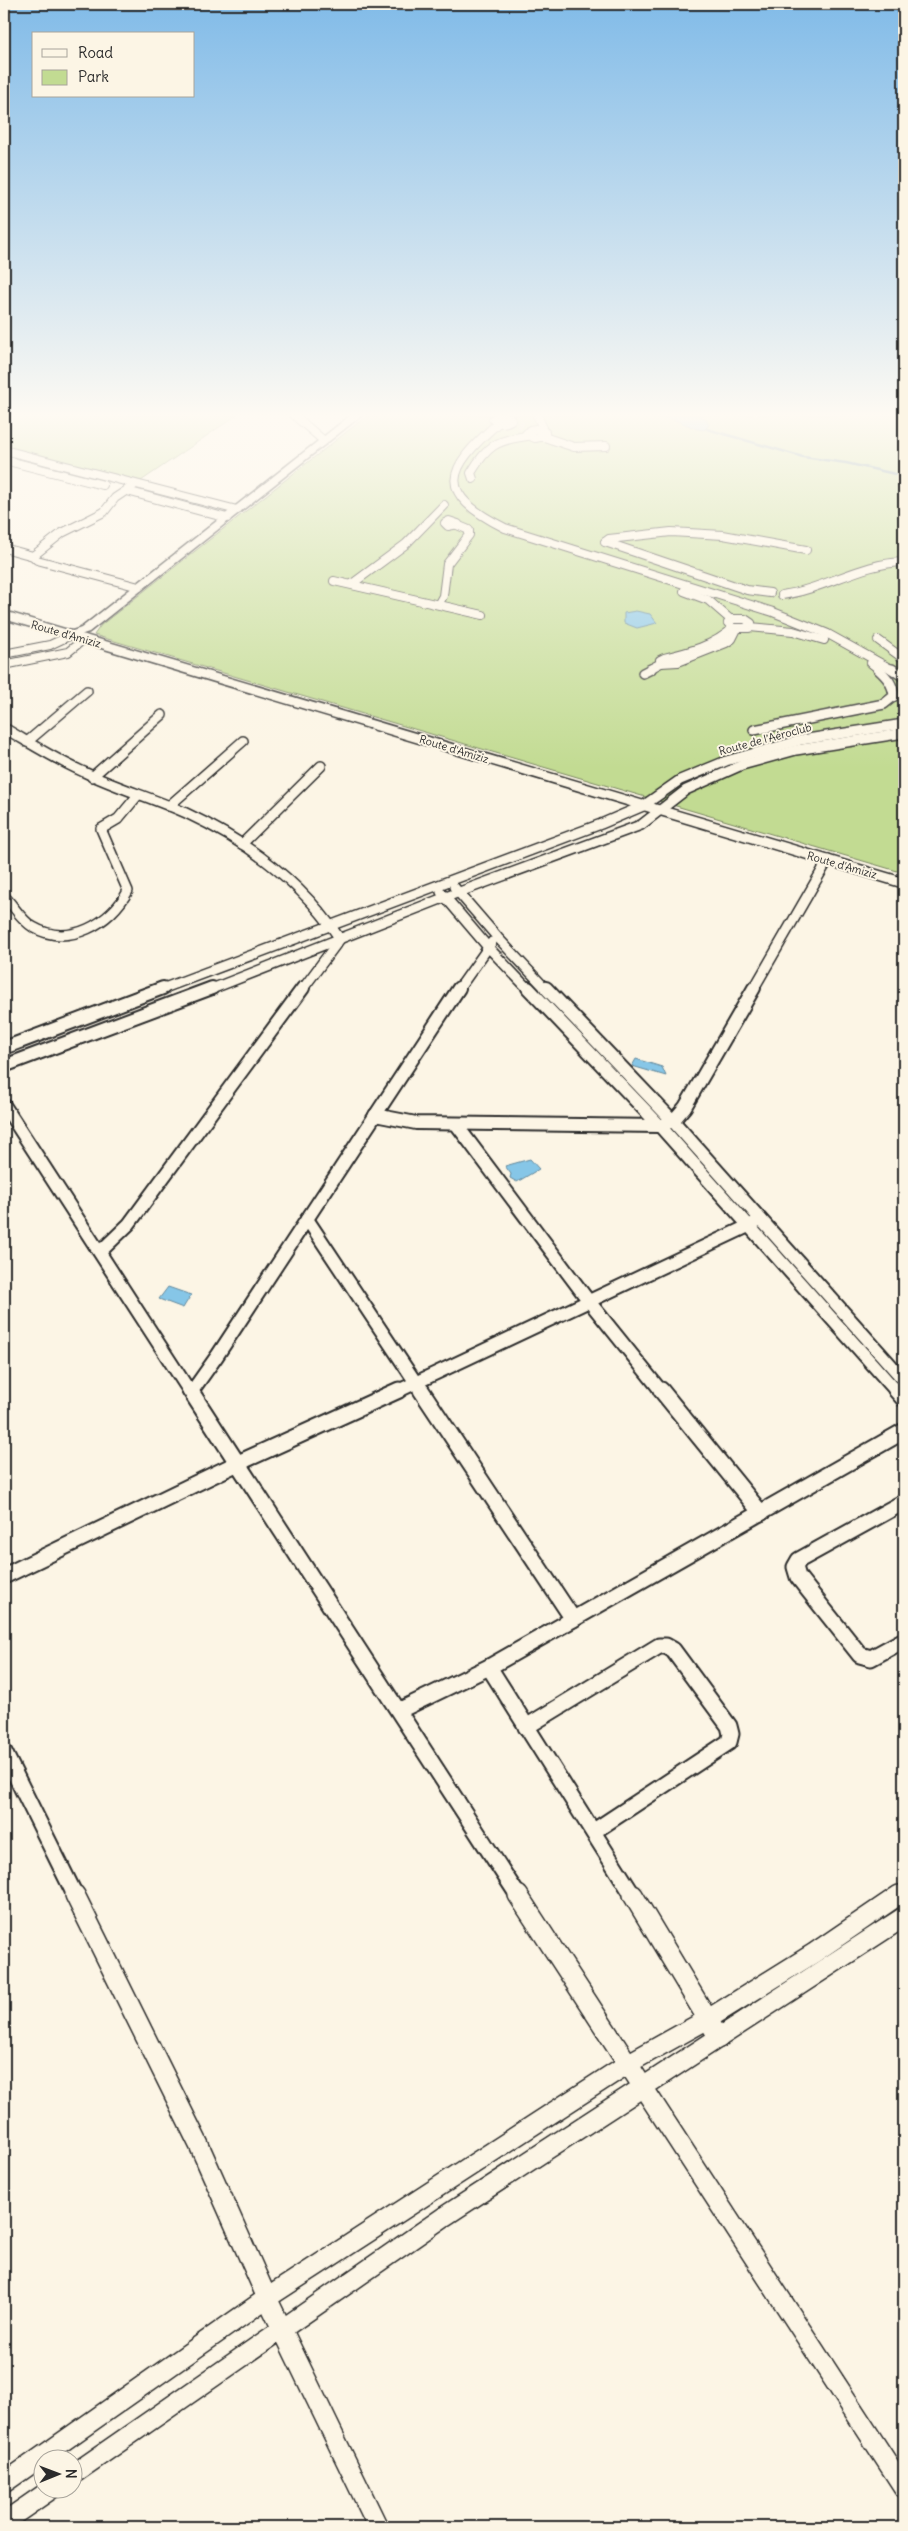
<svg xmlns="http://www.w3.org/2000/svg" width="908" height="2531" font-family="Delius,sans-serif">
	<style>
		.green { fill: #c2db92; stroke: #76835e }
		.water { fill: #86c6e7; stroke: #62889c }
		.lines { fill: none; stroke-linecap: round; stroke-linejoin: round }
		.stream { stroke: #62889c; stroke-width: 2.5 }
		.street-tunnel { stroke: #d2cdc0; stroke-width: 8; stroke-dasharray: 8 4; stroke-linecap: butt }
		.street-far4-casing { stroke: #2b2b2b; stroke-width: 10 }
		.street-far3-casing { stroke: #2b2b2b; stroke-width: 12 }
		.street-far2-casing { stroke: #2b2b2b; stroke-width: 16 }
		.street-far1-casing { stroke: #2b2b2b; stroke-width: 19 }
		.street-casing { stroke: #2b2b2b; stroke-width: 22 }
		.secondary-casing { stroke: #2b2b2b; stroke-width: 3 }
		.primary-casing { stroke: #2b2b2b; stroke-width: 3 }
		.street-far4 { stroke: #fcf5e5; stroke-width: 8 }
		.street-far3 { stroke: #fcf5e5; stroke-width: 9 }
		.street-far2 { stroke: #fcf5e5; stroke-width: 12 }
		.street-far1 { stroke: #fcf5e5; stroke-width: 15 }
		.street { stroke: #fcf5e5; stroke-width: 19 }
		.secondary { fill: #fcf5e5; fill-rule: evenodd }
		.primary { fill: #fcf5e5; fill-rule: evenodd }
		.labels { text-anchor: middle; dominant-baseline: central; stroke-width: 4; stroke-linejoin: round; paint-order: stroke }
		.far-street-label { font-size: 11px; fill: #2b2b2b; stroke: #fcf5e5 }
	</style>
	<rect width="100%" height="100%" fill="#fcf5e5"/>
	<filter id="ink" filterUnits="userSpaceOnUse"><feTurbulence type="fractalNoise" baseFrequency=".02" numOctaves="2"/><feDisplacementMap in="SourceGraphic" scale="10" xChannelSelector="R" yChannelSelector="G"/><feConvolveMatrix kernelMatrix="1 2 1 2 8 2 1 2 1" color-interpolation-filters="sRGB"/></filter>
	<g filter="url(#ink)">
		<!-- green -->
		<g class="green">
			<path d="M4,415H237L141,481L4,446Z"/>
			<path d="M368,415H904V873L94,635L101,625Z"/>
		</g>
		<!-- water -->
		<g class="water">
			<path d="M637,415H696L705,418L709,425L704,430L697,429L673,419Z"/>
			<path d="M636,611L650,614L657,623L637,628L624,623V613Z"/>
			<path d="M636,1059L662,1067L666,1076L632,1066Z"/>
			<path d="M530,1159L539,1169L517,1182L510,1178L511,1174L505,1166Z"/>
			<path d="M168,1287L191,1295L183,1308L159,1299Z"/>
		</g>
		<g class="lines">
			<!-- stream -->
			<path class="stream" d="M707,429L803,457L846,463L904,476"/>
			<!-- street-tunnel -->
			<path class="street-tunnel" d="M519,424L523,426"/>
			<defs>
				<g id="street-far4">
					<path d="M294,415L324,441"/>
					<path d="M537,415L542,426L540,430"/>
					<path d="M498,416L509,417L511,420C505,424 498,424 493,419Z"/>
					<path d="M498,423C445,470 435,493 505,528L773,612L828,634L893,670"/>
					<path d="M536,429L545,432V436L535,438L526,434L530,430Z"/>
					<path d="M544,437L574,447L606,446"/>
					<path d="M4,450L237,510"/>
					<path d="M4,460L103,485"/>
					<path d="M473,479L471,473C487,446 496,440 527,436"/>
					<path d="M127,491L227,518"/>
					<path d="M449,521L458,524L448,526L445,523Z"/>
					<path d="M605,542L609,539L671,532L723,535L806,550"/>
					<path d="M605,542L747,590L770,593"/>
					<path d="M4,548L33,556L37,560L139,587"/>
					<path d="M33,556L62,533L104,512L115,498L133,486"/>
					<path d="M334,581L483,615"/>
					<path d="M352,584L406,544L444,505"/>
					<path d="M684,591L708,600L731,620"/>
					<path d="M782,595C825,589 861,563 904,562"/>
					<path d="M439,603L443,596L447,564L469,535V530L457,525"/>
					<path d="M733,619H745L751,623L749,628H733L728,623Z"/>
					<path d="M750,627L793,631L824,640"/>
					<path d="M733,628C714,646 689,652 664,658L660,660L661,663L678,662L726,643L732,639L737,629"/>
					<path d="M878,640L904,659"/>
					<path d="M4,654L50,645L71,635"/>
					<path d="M871,663L880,670"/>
					<path d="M4,665L68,652L84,639"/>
					<path d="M648,670L661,663"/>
				</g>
				<g id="street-far3">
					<path d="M892,669L904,677"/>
					<path d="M643,673L651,669"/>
					<path d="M4,728C30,743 56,760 84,772C117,788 153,798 186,813C248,842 302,882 340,939L302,990"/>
					<path d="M754,730L884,704L894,696C893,684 887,677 878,669"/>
					<path d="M27,742L87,691"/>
					<path d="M92,777L162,715"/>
					<path d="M169,806L243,741"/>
					<path d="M242,844L321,766"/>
					<path d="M454,887L498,938L547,990"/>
					<path d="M441,892L487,946L529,990"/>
					<path d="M4,896C14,906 21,920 33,927C69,948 111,923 128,891L101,829L118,819L138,795"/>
					<path d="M159,990L601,824L643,806L680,780L726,761L801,740L904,724"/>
					<path d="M209,990L446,897L641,825L686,790L742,765L796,750L904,733"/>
					<path d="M458,990L492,942"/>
					<path d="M753,990L828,860"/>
				</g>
				<g id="street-far2">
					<path d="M528,988L660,1126L897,1392"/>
					<path d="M546,988L673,1121L904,1380"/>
					<path d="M4,1048L163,988"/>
					<path d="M4,1066L212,988"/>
					<path d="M4,1105L190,1392"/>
					<path d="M375,1115L416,1123L660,1126L673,1121L685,1107L754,988"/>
					<path d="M456,1124L588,1300L662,1392"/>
					<path d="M307,1219L422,1392"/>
					<path d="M100,1252L129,1224L303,988"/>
					<path d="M190,1390L195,1387L217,1356L459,988"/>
					<path d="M396,1392L761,1220"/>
				</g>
				<g id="street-far1">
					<path d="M190,1390L519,1897"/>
					<path d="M421,1390L573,1619"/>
					<path d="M661,1390L761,1513"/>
					<path d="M896,1390L904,1399"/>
					<path d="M904,1502L799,1560L795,1567L798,1577L860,1655L871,1658L904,1640"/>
					<path d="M4,1576L238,1463L399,1390"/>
					<path d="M489,1667L634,1897"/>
					<path d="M400,1710L489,1667L904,1431"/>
					<path d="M526,1727L659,1646H666L673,1650L729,1726L731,1734L729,1742L594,1831"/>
					<path d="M4,1752L76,1897"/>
					<path d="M897,1897L904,1892"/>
				</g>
				<g id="street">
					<path d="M75,1895L199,2145L267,2298L378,2527"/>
					<path d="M518,1895L904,2488"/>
					<path d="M633,1895L719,2038"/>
					<path d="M72,2475L445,2216L904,1917"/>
					<path d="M4,2483L267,2298L629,2063L708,2019L814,1953L899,1895"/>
					<path d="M4,2522L53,2488"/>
				</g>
				<path id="secondary" d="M351,415H362L89,632L71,638L67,637V633L81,628Z"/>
				<path id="primary" d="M4,611L904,878V888L4,619Z"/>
			</defs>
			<!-- street-far4 casing -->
			<use href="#street-far4" class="street-far4-casing"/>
			<!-- street-far3 casing -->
			<use href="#street-far3" class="street-far3-casing"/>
			<!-- street-far2 casing -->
			<use href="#street-far2" class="street-far2-casing"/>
			<!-- street-far1 casing -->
			<use href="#street-far1" class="street-far1-casing"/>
			<!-- street casing -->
			<use href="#street" class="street-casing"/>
			<!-- secondary casing -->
			<use href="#secondary" class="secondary-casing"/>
			<!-- primary casing -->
			<use href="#primary" class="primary-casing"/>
			<!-- street-far4 -->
			<use href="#street-far4" class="street-far4"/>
			<!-- street-far3 -->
			<use href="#street-far3" class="street-far3"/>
			<!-- street-far2 -->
			<use href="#street-far2" class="street-far2"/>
			<!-- street-far1 -->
			<use href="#street-far1" class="street-far1"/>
			<!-- street -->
			<use href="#street" class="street"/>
			<!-- secondary -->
			<use href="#secondary" class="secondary"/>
			<!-- primary -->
			<use href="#primary" class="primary"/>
		</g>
	</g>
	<!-- sky -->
	<linearGradient id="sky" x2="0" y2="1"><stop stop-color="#81bbe8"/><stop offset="0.54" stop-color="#fefaf3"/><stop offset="1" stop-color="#fefaf3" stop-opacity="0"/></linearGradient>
	<rect width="908" height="769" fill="url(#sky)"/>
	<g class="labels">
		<!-- far-street labels -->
		<g class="far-street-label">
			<text transform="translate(66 634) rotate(16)">Route d'Amiziz</text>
			<text transform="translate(765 739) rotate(-15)">Route de l’Aéroclub</text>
			<text transform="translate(454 749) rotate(17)">Route d'Amiziz</text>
			<text transform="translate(842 865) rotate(16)">Route d'Amiziz</text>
		</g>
	</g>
	<!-- margin -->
	<rect width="908" height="2531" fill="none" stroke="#fcf5e5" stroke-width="20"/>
	<rect x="10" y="10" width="888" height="2511" fill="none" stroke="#2b2b2b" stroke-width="2" filter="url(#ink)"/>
	<!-- legend -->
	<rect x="32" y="32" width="162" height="65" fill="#fcf5e5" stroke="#a8a49b"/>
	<rect x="42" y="49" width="25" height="8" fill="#fcf5e5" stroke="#a8a49b"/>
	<text x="78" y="58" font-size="15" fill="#2b2b2b">Road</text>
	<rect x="42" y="70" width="25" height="15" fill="#c2db92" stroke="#a8a49b"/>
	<text x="78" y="82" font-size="15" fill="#2b2b2b">Park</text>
	<!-- north arrow -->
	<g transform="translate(58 2474) rotate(89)"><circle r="24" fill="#fcf5e5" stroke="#a8a49b"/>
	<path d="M0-4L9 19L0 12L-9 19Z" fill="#2b2b2b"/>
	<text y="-8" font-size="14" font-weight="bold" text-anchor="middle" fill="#2b2b2b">N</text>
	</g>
</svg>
